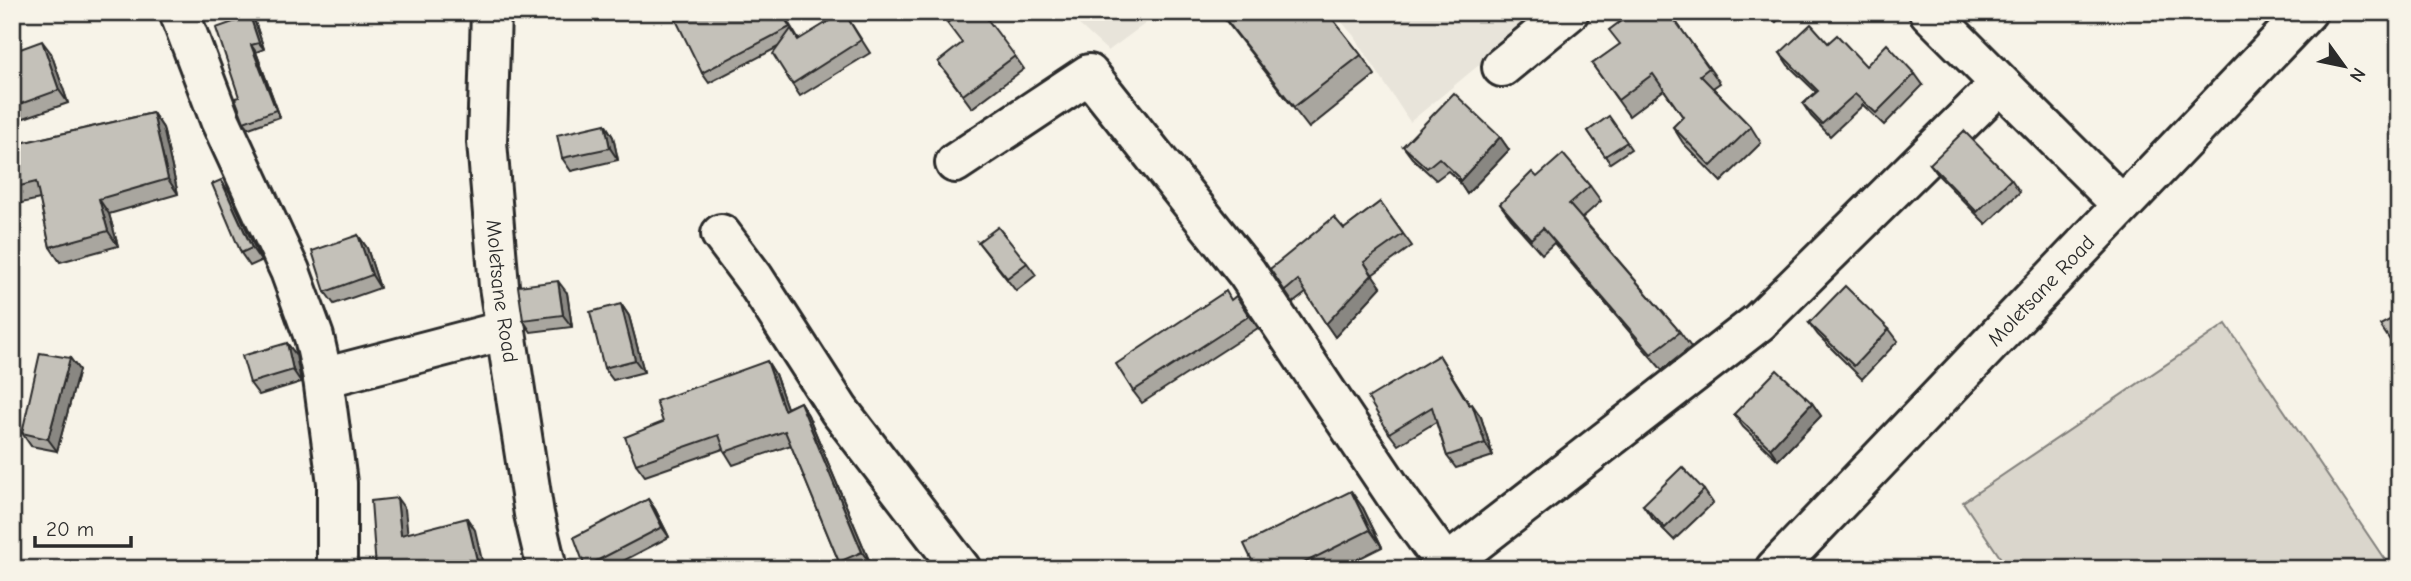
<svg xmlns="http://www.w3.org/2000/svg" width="2411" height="581" font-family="'Comic Neue',sans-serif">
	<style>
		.built { fill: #e8e4da }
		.pitch { fill: #dad6cc; stroke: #82807c; stroke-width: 2 }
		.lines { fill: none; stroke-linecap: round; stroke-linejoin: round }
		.minor-casing { stroke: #2b2b2b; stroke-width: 44 }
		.minor { stroke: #f7f3e8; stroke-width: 38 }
		.wall { fill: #a9a69f; stroke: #2b2b2b; stroke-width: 2 }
		.shaded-wall { fill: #898782; stroke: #2b2b2b; stroke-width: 2 }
		.building { fill: #c4c1b9; stroke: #2b2b2b; stroke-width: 2 }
		.labels { text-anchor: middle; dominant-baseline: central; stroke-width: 5; stroke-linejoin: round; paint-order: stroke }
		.street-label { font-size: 21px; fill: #2b2b2b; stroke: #f7f3e8 }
	</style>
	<rect width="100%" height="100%" fill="#f7f3e8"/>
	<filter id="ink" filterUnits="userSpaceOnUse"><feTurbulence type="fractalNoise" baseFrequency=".0143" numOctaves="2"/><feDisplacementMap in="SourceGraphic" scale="14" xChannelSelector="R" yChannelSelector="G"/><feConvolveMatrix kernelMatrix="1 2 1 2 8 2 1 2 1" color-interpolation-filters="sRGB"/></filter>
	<g filter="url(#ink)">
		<!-- built -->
		<g class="built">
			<path d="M1065,12H1161L1108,51Z"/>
			<path d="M1333,12H1543L1410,122L1354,36Z"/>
		</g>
		<!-- pitch -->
		<path class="pitch" d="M2226,324L2391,569H2008L1963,502Z"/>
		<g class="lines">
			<defs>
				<g id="minor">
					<path d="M179,12L220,120L290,271L314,337L323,378L337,483V569"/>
					<path id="s1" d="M491,12L487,142L499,286L534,514L547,569"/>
					<path d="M1929,12L2122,205"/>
					<path d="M1502,67L1569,12"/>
					<path d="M955,163L1089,74L1247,273L1396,496L1449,569"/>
					<path d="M721,234L754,278L839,410L961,569"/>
					<path d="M323,378L506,330"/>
					<path d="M1446,565L1759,322L1999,85"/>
					<path id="s2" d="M1775,569L2307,12"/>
				</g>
			</defs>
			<!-- minor casing -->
			<use href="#minor" class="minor-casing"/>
			<!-- minor -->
			<use href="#minor" class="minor"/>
		</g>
		<!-- wall -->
		<g class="wall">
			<path d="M689,12H782L799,40L844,12L870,53L800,96L792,84L778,47L709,83L702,73Z"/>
			<path d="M1219,12H1327L1361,55L1375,75L1309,128Z"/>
			<path d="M1669,12L1720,83L1713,88L1751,127L1761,143L1721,182L1683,143L1673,127L1683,117L1664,90L1629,116L1592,64Z"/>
			<path d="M1767,12H1787L1776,22Z"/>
			<path d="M255,22L264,49L256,52L280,117L249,128L244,122L239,97Z"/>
			<path d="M1828,43L1866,66L1915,74L1923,85L1884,125L1863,105L1830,136L1811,116L1803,104L1816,92L1788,65L1780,53Z"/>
			<path d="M12,52L51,53L68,103L12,122Z"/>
			<path d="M1015,56L1024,69L972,108L938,62Z"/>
			<path d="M153,113L163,128L178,194L109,214L118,246L60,262L50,247L40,199L17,204L12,197V145Z"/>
			<path d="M1609,117L1631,149L1610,163L1588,131Z"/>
			<path d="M605,124L613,137L618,160L571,171L562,158Z"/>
			<path d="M1500,137L1509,150L1467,194L1459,181L1448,171L1436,180L1412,158L1403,146Z"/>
			<path d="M1930,164L2011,179L2020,192L1986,224L1939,176Z"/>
			<path d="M1537,177L1590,186L1601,201L1582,218L1680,332L1691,347L1662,370L1554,243L1542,254L1511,219L1500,204Z"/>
			<path d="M230,193L261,261L250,266L241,253Z"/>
			<path d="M1380,202L1412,246L1372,275L1381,287L1335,337L1306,293L1293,303L1270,269L1344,229Z"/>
			<path d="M358,235L367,248L380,288L334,304L325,292Z"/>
			<path d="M978,242L1027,263L1036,275L1016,291Z"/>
			<path d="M567,293L572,327L531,332L523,320Z"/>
			<path d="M1236,296L1258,328L1142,403L1133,391Z"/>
			<path d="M621,304L629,316L644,372L613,380L604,368Z"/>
			<path d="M1809,323L1889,329L1898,341L1862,379L1818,335Z"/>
			<path d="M287,343L296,355L301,382L259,395L250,383Z"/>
			<path d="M70,358L79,370L57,451L31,446L22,433Z"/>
			<path d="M767,361L775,374L787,408L800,402L808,415L871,565L861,569H844L839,562L791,445L733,465L725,452L723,449L645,476L636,464L663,422Z"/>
			<path d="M1447,368L1470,405L1481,417L1493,456L1456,468L1447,456L1436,422L1398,445L1389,433Z"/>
			<path d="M1812,403L1821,416L1778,460L1743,427L1734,414Z"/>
			<path d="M1704,490L1713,503L1674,540L1652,518L1643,505Z"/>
			<path d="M648,499L655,509L669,537L608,569H586L585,567Z"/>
			<path d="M1363,508L1382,547L1338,569H1256Z"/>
		</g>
		<!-- shaded-wall -->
		<g class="shaded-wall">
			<path d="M250,16L255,22L264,49L259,43Z"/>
			<path d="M42,41L51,53L68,103L59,90Z"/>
			<path d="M251,45L256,52L280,117L276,110Z"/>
			<path d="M153,113L163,128L178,194L168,179Z"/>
			<path d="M605,124L613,137L618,160L610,148Z"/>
			<path d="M1500,137L1509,150L1467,194L1459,182Z"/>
			<path d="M221,180L230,193L261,261L252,248Z"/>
			<path d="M99,199L109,214L118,246L108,231Z"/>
			<path d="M358,235L367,248L380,288L372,275Z"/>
			<path d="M1364,262L1381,287L1335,337L1326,324Z"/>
			<path d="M558,281L567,293L572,327L563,315Z"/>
			<path d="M621,304L629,316L644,372L635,360Z"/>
			<path d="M287,343L296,355L301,382L293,370Z"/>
			<path d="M1439,355L1475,413L1472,404L1481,417L1493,456L1485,443L1469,405Z"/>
			<path d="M70,358L79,370L57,451L48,439Z"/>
			<path d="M767,361L775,374L792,422L784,410Z"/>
			<path d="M800,402L808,415L871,565L862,552Z"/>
			<path d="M1812,403L1821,416L1778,460L1770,448Z"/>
			<path d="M1351,491L1363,508L1382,547L1370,530Z"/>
			<path d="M397,498L405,509L409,546L401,535Z"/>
			<path d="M648,499L655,509L669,537L662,527Z"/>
			<path d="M467,518L475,530L484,569H479Z"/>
		</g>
		<!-- building -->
		<g class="building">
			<path d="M689,12H781L790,27L702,73L675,18Z"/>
			<path d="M844,12L861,40L792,84L773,54L791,29L798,40Z"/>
			<path d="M961,12H982L1015,56L963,95L938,62L962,43L947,23Z"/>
			<path d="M1220,12H1327L1361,55L1294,107Z"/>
			<path d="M1633,12H1669L1709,68L1700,75L1751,127L1711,166L1673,127L1683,117L1653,74L1618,100L1592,64L1620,44L1609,30Z"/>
			<path d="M250,16L259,43L251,45L276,110L244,122L235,98L239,97L216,28Z"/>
			<path d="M1811,24L1828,43L1837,35L1866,66L1887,44L1915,74L1876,113L1855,94L1822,124L1803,104L1818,91L1780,53Z"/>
			<path d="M42,41L59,90L12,107V52Z"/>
			<path d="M1454,93L1500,137L1459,182V177L1439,158L1427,168L1403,146Z"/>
			<path d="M153,113L168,179L99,199L108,231L50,247L36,182L12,188V145Z"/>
			<path d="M1609,116L1627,142L1605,156L1588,131Z"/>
			<path d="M605,124L610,148L562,158L557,135Z"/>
			<path d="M1964,131L2011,179L1977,212L1930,164Z"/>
			<path d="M1563,154L1590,186L1569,204L1680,332L1651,354L1543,228L1531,239L1500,204L1532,172L1537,177Z"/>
			<path d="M221,180L252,248L241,253L212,184Z"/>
			<path d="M1380,202L1403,234L1364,262L1372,275L1326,324L1298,280L1285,291L1270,269L1334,217L1344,229Z"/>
			<path d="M998,227L1027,263L1007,278L978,242Z"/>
			<path d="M358,235L372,275L325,292L312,251Z"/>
			<path d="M558,281L563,315L523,320L518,286Z"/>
			<path d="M1845,286L1889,329L1854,366L1809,323Z"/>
			<path d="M1226,291L1231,300L1236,296L1249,316L1133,391L1116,364Z"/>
			<path d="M621,304L635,360L604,368L590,312Z"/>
			<path d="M2399,315V354L2380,325Z"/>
			<path d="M287,343L293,370L250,383L242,356Z"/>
			<path d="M40,353L70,358L48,439L22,433Z"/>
			<path d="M1439,355L1469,405L1472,404L1485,443L1447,456L1432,407L1389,433L1368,398Z"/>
			<path d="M767,361L784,410L800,402L862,552L839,562L785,431L725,452L719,435L636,464L625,437L663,422L656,401Z"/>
			<path d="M1777,370L1812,403L1770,448L1734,414Z"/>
			<path d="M1682,467L1704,490L1665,528L1643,505Z"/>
			<path d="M1351,491L1370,530L1292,569H1256L1244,544Z"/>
			<path d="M397,498L401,535L467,518L479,569H376L371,501Z"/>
			<path d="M648,499L662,527L585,567L574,537Z"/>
			<path d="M12,557L17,559L21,564L20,569H12Z"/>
		</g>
	</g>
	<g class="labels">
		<!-- street labels -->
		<g class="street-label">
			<text stroke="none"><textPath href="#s2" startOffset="385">Moletsane Road</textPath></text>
			<text stroke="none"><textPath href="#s1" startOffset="280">Moletsane Road</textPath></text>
		</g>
	</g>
	<!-- margin -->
	<rect width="2411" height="581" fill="none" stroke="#f7f3e8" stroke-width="42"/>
	<rect x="21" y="21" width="2369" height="539" fill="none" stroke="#2b2b2b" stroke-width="2.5" filter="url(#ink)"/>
	<!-- north arrow -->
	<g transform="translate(2344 66) rotate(123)" stroke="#f7f3e8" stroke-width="5" paint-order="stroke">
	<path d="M0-5L12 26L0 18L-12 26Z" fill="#2b2b2b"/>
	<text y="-10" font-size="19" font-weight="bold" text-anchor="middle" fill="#2b2b2b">N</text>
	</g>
	<!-- scale -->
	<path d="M35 536v10h96v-10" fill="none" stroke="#2b2b2b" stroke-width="3.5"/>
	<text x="46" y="536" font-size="21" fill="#2b2b2b" stroke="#f7f3e8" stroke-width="5" paint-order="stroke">20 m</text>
</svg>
